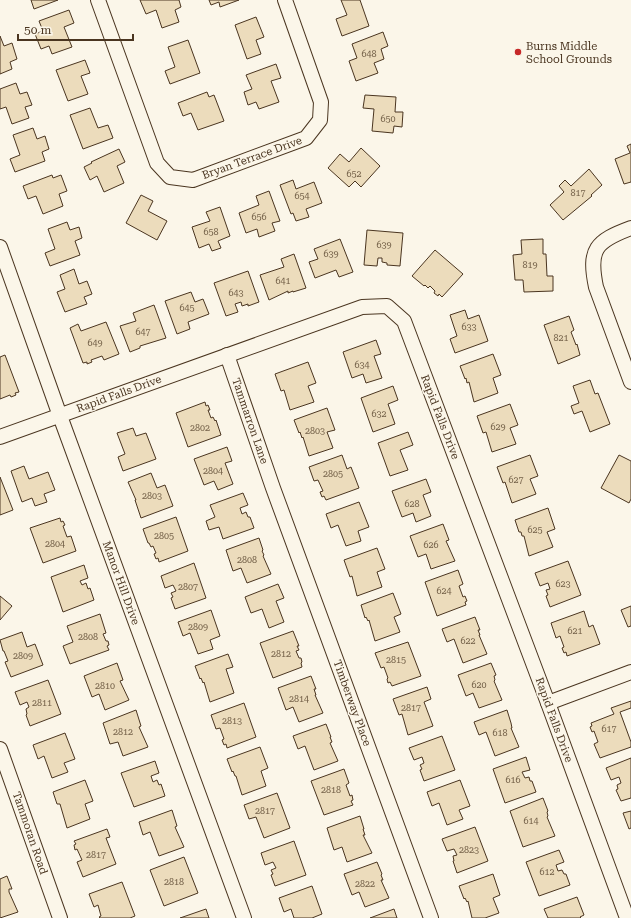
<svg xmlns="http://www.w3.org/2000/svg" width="631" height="918" font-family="'Roboto Serif',serif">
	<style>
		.building { fill: #ecdcbc; stroke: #4a3520 }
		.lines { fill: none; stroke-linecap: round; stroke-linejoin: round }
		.street-casing { stroke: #4a3520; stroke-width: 16 }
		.street { stroke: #fbf6e9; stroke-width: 14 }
		.poi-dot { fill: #c62828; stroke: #fbf6e9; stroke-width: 1.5 }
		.labels { text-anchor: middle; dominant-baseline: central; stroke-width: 3; stroke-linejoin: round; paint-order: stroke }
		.number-label { font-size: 9px; fill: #725f47 }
		.poi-label { font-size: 11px; fill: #4a3520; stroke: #fbf6e9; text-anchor: start }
		.street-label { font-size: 11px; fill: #4a3520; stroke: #fbf6e9 }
	</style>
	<rect width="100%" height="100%" fill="#fbf6e9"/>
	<!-- building -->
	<g class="building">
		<path d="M31,0H58L34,9Z"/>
		<path d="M140,0H179L181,7L175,10L179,22L162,28L156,10L146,14Z"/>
		<path d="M209,0H239L220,7L219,2L211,5Z"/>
		<path d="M341,0H360L369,26L342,36L336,19L347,15Z"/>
		<path d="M69,10L74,23L64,27L72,47L52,54L49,46L41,49L35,34L43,31L39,21Z"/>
		<path d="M256,17L264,37L256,40L261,54L247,59L235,25Z"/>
		<path d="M383,32L388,46L381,49L384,59L374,63L378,73L356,81L349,61L357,58L352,44Z"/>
		<path d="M0,36L4,46L12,43L17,59L10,62L12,69L0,74Z"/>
		<path d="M188,40L200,73L170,84L165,71L175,67L168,47Z"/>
		<path d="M85,60L90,73L81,76L88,94L68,101L56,70Z"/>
		<path d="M276,64L281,78L271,81L279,102L259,109L256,102L248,105L244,92L252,89L246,75Z"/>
		<path d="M16,83L20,94L27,92L32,105L25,107L29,118L12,124L6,107L0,109V89Z"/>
		<path d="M207,92L209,97L214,95L224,121L198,130L191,113L183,116L178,103Z"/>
		<path d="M365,95L396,97L395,112H403L402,127L394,126L393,133L372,131L374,109L363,108Z"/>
		<path d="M90,108L98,128L108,125L113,138L83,149L70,115Z"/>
		<path d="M33,128L37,139L45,136L49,149L42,152L45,161L15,172L10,159L20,155L13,135Z"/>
		<path d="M631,144V182L624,184L615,159L630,153L627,146Z"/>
		<path d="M361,148L380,166L361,187L355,181L349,187L328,168L340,154L349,162Z"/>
		<path d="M119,149L125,162L117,166L124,183L104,192L97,176L90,180L84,167L92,163L91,162Z"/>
		<path d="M589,169L602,185L591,195L592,196L563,220L550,205L564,192L559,186L565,180L571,186Z"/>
		<path d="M52,175L53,178L61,175L67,191L59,194L63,206L43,214L36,196L28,199L23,186Z"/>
		<path d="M293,180L296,189L314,182L322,203L306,209L309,217L296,221L293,213L291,214L280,185Z"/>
		<path d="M269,191L280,221L272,223L275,231L259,237L257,229L246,233L239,213L259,205L256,196Z"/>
		<path d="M141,195L153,201L148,211L167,221L157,240L126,223Z"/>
		<path d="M220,207L230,236L218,241L221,248L212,251L209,244L199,248L192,227L210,221L206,212Z"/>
		<path d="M67,222L70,230L79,227L82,238L75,241L80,255L50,266L45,253L55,249L48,229Z"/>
		<path d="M367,230L403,233L400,266L387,265V263L382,262V258H378L377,266L364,265Z"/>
		<path d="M340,239L353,272L339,277L336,270L315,278L309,262L318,259L314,249Z"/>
		<path d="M543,239V254H546L547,276H553V291L524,292L523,280H515L513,255L522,254L521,240Z"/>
		<path d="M435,250L463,274L442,297L439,294L438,296L434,293L435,291L430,286L428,288L425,285L424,286L412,276Z"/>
		<path d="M294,254L306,288L293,292V291L288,293V291L269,300L260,275L284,267L281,259Z"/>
		<path d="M74,269L79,284L87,281L92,294L84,297L87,304L65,312L57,292L65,289L60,275Z"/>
		<path d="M248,271L259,302L248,306V304L242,306L241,302L235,304L238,312L226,316L214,283Z"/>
		<path d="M191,292L195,302L203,299L209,314L188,322L190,329L177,334L165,301Z"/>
		<path d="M154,305L166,338L140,346V348L130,352L120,326L136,321L133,313Z"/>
		<path d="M465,310L468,319L479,315L488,341L455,353L450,339L457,336L450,315Z"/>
		<path d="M569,316L574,330L571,332L576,345L577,344L580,355L558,364L544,325Z"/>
		<path d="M106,322L119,354L104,360L102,356L91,360L92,362L87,364V362L83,363L70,328L78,324L81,331Z"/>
		<path d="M376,340L381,354L374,356L382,378L366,383L363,374L352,378L343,352Z"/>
		<path d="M493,354L501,375L493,378L498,393L474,402L469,382L467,383L466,378L465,379L460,366Z"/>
		<path d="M5,355L19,392L15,393L16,395L11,397L10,395L0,399V357Z"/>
		<path d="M308,362L316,383L308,386L314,402L290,410L284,390L281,391L275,374Z"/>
		<path d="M590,380L595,394L598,393L610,424L590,432L582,411L574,414L571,406L579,403L573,386Z"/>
		<path d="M393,386L398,400L388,404L395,424L373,432L361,398Z"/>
		<path d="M205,402L206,406L208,405L210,410H208L211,418L213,417L215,421L216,420L221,435L188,447L176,413Z"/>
		<path d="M510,404L518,425L510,428L516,444L492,452L486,432L483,433L477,416Z"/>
		<path d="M327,408L335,430L327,432L333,448L309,456L303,437L302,438L300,432L299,433L294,420Z"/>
		<path d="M133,428L136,436L146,433L156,459L123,471L118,457L125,454L117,433Z"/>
		<path d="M408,432L413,445L400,450L408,470L390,476L378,443Z"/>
		<path d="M227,447L232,461L225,463L233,484L218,490L214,481L204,485L194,459Z"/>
		<path d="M342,455L347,469L351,467L359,488L326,500L324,496L322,497L320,492L323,491L318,480L314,481L309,467Z"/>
		<path d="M530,455L538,476L530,479L536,494L512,503L505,482L503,483L497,467Z"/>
		<path d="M619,455L631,461V499L629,503L601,488Z"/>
		<path d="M24,466L29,479L48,472L55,490L44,494L47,502L35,506L32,498L22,502L11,471Z"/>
		<path d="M151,473L157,488L165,485L173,506L141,518L135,500H136L128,482Z"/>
		<path d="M0,477L13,510L0,515Z"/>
		<path d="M426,479L431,492L423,495L431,516L416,522L413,513L402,517L392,491Z"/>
		<path d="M243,493L248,505L240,508L242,514L246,512L248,517H250L254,528L223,539L219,527L209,530L206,521L215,517L210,505Z"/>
		<path d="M359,502L369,527L358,531L361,541L346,546L338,525L331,528L326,514Z"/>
		<path d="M548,508L555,529L547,532L553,547L529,556L524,536H522L521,532H519L515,520Z"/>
		<path d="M176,517L188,551L159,562L158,558L156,559L154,554L156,553L153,546L151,547L149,543H148L143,529Z"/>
		<path d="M60,518L61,522L63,521L65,525L63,526L67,537L71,536L76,551L43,563L30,528Z"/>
		<path d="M443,524L449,540L446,541L455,561L431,569L426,554L418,557L410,536Z"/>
		<path d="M259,538L263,550L262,551L264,555L263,556L271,574L247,583L241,568L233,571L226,550Z"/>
		<path d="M377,548L385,569L377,572L382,587L357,596L352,576L350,577L344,560Z"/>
		<path d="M568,561L581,595L550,607L546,596L548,595L546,590L550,589L548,583L540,586L535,573Z"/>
		<path d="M194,563L206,598L175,609L171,598L173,597L171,593L176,591L173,585L165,588L161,576Z"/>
		<path d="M84,565L88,578L80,581L82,585L86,583L88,589L90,588L94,600L63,612L51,577Z"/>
		<path d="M458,570L463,584L459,586L463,597L465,596L467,601L465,602L466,605L437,616L425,582Z"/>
		<path d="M278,584L284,598L276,601L284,622L269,628L262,609L251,613L245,597Z"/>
		<path d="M393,593L401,614L394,617L400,632L375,641L369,620L368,621L366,617L365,618L361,605Z"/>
		<path d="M0,596L12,606L0,620Z"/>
		<path d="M631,606V626L628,627L621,610Z"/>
		<path d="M211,610L220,636L210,640L213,649L198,654L190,633L183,636L178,622Z"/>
		<path d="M584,611L589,627L593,625L600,644L567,656L566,652L564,653L562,648L564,647L560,636L556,638L551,623Z"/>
		<path d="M100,614L106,633L103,634L106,641H108L109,645L107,646L109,650L70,664L63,646L73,642L67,626Z"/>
		<path d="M475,617L480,630H478L480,635H479L487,654L463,663L454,639L447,642L442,629Z"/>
		<path d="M293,631L299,646H297L299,650L296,651L299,658H301L302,662L301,663L302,667L273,678L260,643Z"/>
		<path d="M22,632L27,647L35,644L43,665L11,677L5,662L8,661L4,651H3L0,640Z"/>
		<path d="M408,642L421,676L392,686L390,682L388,683L387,679L388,678L384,667L381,668L375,653Z"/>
		<path d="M228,654L233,667L226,669L234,693L210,702L204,682L203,683L201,678L200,679L195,666Z"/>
		<path d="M117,663L123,680L120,681L129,700L105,710L99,694L92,697L84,676Z"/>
		<path d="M491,663L496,675L494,676L495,680L494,681L502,700L479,708L473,693L466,696L458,675Z"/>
		<path d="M311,676L316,689H314L316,695H315L323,713L299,722L293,707L286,710L278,688Z"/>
		<path d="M48,680L61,714L30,726L26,715L27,714L26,709L29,707L27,702L20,705L15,692Z"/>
		<path d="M427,687L431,699L424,702L433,726L408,735L402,714L399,715L393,699Z"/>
		<path d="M631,701V708L620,712L631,742V747L600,758L594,744L598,742L594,731L592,732L590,727L592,726L591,723L614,714L611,708Z"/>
		<path d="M244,703L256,737L227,748L226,744L224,745L222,740L224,739L220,728L216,729L211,715Z"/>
		<path d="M136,710L141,726L139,727L148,747L123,756L118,742L110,744L103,723Z"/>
		<path d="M507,710L511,723L512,728H511L519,747L495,756L486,732L479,735L474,722Z"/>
		<path d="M326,724L331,737H330L332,742L330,743L338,761L314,770L305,746L298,749L293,736Z"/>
		<path d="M65,733L75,759L64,763L68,772L52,778L44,756L38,759L33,745Z"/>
		<path d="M442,736L455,770L424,781L420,770L422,769L420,765L424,763L422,757L414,760L409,748Z"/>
		<path d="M260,747L268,768L261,771L266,786L242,795L236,776H235L233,771L232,772L227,759Z"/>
		<path d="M526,757L530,770L522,772L525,778L529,777L530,781H532L536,792L505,803L493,769Z"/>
		<path d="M631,758V798L621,801L616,790L618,789L617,785L621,783L619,777L611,780L606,768Z"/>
		<path d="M155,761L159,773L151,776L153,782L157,780L159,785L161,784L165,796L134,807L121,773Z"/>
		<path d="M344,769L349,783L346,785L350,796L352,795L353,800L351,801L353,805L324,815L311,781Z"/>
		<path d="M85,780L93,801L85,804L90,819L67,828L60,804H57L53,792Z"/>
		<path d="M460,780L470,806L459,810L463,819L447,825L439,803L432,806L427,792Z"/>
		<path d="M277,793L290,828L264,838L256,817L249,819L244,805Z"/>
		<path d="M543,798L548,811L547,812L548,816L547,817L555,836L523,847L510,811Z"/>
		<path d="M172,810L177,826L175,827L184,847L159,856L150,832L143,835L139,822Z"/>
		<path d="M631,811V828L629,829L623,813Z"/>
		<path d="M360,816L364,829H363L365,835H363L372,853L347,862L342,847L334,850L327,828Z"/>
		<path d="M475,827L488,861L457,873L453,861H454L453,856L457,855L454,849L447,851L442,839Z"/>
		<path d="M107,829L110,837L106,838L116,864L83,877L77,862L82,860L77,849L75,850L74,845L76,844L74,841Z"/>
		<path d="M294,841L306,875L275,886L271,875L273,874L271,870L276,868L273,862L265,865L261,853Z"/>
		<path d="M559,850L564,862L556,865L558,871L562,870L564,874H566L570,885L539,896L526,862Z"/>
		<path d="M184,857L198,893L164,906L150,870Z"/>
		<path d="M377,862L382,874L381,875L383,880H381L389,898L365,907L359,892L352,895L344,874Z"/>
		<path d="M493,874L500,895L493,898L499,913L485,918H472L468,901L467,902L465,898L464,899L459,886Z"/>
		<path d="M7,876L12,889H9V892L18,912L0,918V879Z"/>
		<path d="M122,882L135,916L130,918H100L99,917L101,916L98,905L94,907L89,894Z"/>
		<path d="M312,886L322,914L312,918H294L291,909L284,912L279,898Z"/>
		<path d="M577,897L584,915L580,917L581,918H548L544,909Z"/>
		<path d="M206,909L209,918H180Z"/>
		<path d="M394,909L397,918H370Z"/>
	</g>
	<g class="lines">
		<defs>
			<g id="street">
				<path d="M98,0L157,163L170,177L193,180L306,138L320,120L321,102L285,0"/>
				<path d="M631,228C596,241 588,249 596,287L631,382"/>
				<path d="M0,247L60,416L244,918"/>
				<path d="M227,355L273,488L431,918"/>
				<path d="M0,437L362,307L387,306L404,321L548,703L627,918"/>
				<path d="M548,703L631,672"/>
				<path d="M0,749L60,918"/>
			</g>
		</defs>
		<!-- street casing -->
		<use href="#street" class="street-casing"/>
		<!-- street -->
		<use href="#street" class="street"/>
	</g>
	<!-- markers -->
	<circle class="poi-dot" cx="518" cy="52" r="4"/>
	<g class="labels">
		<!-- number labels -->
		<g class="number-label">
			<text x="369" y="54">648</text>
			<text x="388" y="119">650</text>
			<text x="354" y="174">652</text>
			<text x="578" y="193">817</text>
			<text x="302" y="196">654</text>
			<text x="259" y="217">656</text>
			<text x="211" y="232">658</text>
			<text x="384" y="245">639</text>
			<text x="331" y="254">639</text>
			<text x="530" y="265">819</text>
			<text x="283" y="281">641</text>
			<text x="236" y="293">643</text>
			<text x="187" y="308">645</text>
			<text x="469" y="327">633</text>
			<text x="143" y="332">647</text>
			<text x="561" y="338">821</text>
			<text x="95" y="343">649</text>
			<text x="362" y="365">634</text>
			<text x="379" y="414">632</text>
			<text x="498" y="427">629</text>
			<text x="200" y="428">2802</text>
			<text x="315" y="431">2803</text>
			<text x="213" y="471">2804</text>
			<text x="333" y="474">2805</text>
			<text x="516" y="480">627</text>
			<text x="152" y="496">2803</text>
			<text x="412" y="504">628</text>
			<text x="535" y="530">625</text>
			<text x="164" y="536">2805</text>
			<text x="55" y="544">2804</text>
			<text x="431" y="545">626</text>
			<text x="247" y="560">2808</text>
			<text x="563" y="584">623</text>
			<text x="188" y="587">2807</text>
			<text x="444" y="591">624</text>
			<text x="198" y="627">2809</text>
			<text x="575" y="631">621</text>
			<text x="88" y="637">2808</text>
			<text x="468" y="641">622</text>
			<text x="281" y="654">2812</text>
			<text x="23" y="656">2809</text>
			<text x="396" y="660">2815</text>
			<text x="479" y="685">620</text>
			<text x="105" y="686">2810</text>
			<text x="299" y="699">2814</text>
			<text x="42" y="703">2811</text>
			<text x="411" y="708">2817</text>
			<text x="232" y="721">2813</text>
			<text x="609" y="729">617</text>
			<text x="123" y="732">2812</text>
			<text x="500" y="733">618</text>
			<text x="513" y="780">616</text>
			<text x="331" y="790">2818</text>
			<text x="265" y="811">2817</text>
			<text x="531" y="821">614</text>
			<text x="469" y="850">2823</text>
			<text x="96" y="855">2817</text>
			<text x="547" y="872">612</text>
			<text x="174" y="882">2818</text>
			<text x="365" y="884">2822</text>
		</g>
		<!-- poi labels -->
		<g class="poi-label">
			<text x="526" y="46">Burns Middle<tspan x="526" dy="13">School Grounds</tspan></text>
		</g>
		<!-- street labels -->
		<g class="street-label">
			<text transform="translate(252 158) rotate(-20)">Bryan Terrace Drive</text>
			<text transform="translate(119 394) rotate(-20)">Rapid Falls Drive</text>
			<text transform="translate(440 417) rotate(69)">Rapid Falls Drive</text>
			<text transform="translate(250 421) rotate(71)">Tammarron Lane</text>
			<text transform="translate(121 583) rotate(70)">Manor Hill Drive</text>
			<text transform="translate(352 703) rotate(70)">Timberway Place</text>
			<text transform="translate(554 720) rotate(70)">Rapid Falls Drive</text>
			<text transform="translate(30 833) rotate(71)">Tammoran Road</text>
		</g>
	</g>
	<!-- scale -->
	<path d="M18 34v6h115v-6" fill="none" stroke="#4a3520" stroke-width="2"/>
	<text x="24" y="34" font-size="12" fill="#4a3520" stroke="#fbf6e9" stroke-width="3" paint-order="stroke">50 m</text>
</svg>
